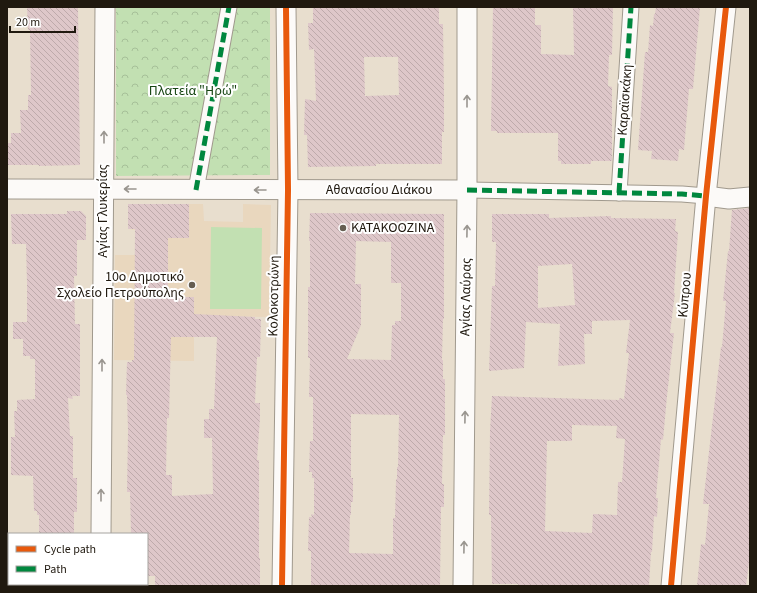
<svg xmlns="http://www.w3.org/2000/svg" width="757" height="593" font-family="'Source Sans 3',sans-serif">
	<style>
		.built { fill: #e9d7be }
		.forest { fill: url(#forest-crowns) }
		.pitch { fill: #c2e0b2 }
		.building { fill: url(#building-back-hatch); fill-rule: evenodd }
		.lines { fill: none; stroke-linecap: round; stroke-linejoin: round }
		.pedestrian-casing { stroke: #a0998d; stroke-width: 17 }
		.minor-casing { stroke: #a0998d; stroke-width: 21 }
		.pedestrian { stroke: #fcfaf8; stroke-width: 15 }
		.minor { stroke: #fcfaf8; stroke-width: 19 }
		.quiet { stroke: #00873e; stroke-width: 5; stroke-dasharray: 10 5; stroke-linecap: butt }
		.cycleway-casing { stroke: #fff; stroke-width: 8 }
		.cycleway { stroke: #e8590c; stroke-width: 6 }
		.oneway { stroke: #99958f }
		.poi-dot { fill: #665e52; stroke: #fff; stroke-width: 1.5 }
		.labels { text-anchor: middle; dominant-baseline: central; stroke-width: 4; stroke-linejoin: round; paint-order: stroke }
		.park-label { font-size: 14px; fill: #174613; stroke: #fff }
		.street-label { font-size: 14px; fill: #20190f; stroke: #fff }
		.poi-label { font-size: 14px; fill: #20190f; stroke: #fff; text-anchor: start }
	</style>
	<defs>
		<pattern id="forest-crowns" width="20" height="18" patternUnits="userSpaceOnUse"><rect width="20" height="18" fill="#c2e0b2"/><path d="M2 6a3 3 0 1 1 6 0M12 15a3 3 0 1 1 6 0" fill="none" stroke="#a6c098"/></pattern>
		<pattern id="building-back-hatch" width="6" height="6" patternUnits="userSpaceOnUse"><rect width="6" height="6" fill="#dec7c9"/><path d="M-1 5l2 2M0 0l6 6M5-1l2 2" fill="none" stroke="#beaaab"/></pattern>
	</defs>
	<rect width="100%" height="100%" fill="#e8dece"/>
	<!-- built -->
	<path class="built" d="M128,204H203L204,221L243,222V204L271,205L269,317L194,316V361L114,360L115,255H135V230L128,229Z"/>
	<!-- forest -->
	<path class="forest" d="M116,7H270V175L116,176Z"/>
	<!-- pitch -->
	<path class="pitch" d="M211,227L262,228L261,309H210Z"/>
	<!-- building -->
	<g class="building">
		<path d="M27,7H78L80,165L39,166V165H7V143H11V133H21L20,110H28V95H31L30,30H28Z"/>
		<path d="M313,7H439V24H443L444,93V132H442V164H376V166L308,167L307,135H304L305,99L316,101L314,49L309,50L308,23H313ZM364,57H398L399,95L365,96Z"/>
		<path d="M493,7H535V25H541V54L574,55L573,7H613L612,55H609L608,86L612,87V161H591V164H561V161H558V133H497V131H491Z"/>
		<path d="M656,7H700L693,89H689L684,150L679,149L678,161L651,159L652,151L638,150L645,52H648L650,25L653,26L654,14H655Z"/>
		<path d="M128,204H189V238H168V297H194V314L255,317V319H261L260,357H257L255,403H260V418L257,460H259V558H260V585H230V586H155V576H147V534H131L130,492H127L128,431L127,395H126L127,362H132V360H134L135,229H128ZM171,337H217L214,409H209V419H204V438H212L213,494L172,496V475H166L167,418H169Z"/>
		<path d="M750,208V555L746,586H697L701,544L705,545L709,504H703L721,347H722L726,301H723L728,251H729L732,210Z"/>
		<path d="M67,211H81L86,216V240H77V276H74L75,324H80V396H72L73,399L68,398L70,436H73V478H77V512H74V534H39V515H37V511H34L33,476L11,475V437H15L14,411H17V400L35,399V359H30V356H23V339H13V322H27V283L26,244H12L11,214H67Z"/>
		<path d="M310,213L444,214V319H443L442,360H443V379H445V435H443L442,484H444V507H441L440,586H311V551H308L309,517H312L311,514L314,515V478H312V472H309L310,441H313V397H309L310,358H308V287H310V241H309ZM356,241L391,242V283H401V321H395V325H392L391,360L347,359L361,325V284H355ZM351,414L399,415L398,467H397V479H396L395,518H393V554L349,553L350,515H351V502H353V478H351Z"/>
		<path d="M492,214H549V218L611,216V218L676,219L675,231L678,232L674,293H675L670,333H674L667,396L663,440L661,439L656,498H658L657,517L654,516L652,552H651L649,586H519L518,584H492L491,515H489L490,431L492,396L619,400V398L624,399L629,353H626L630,320L592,321V334H584L585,364L558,366L560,324L526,322L524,368L489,371L492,286H495L496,242H492ZM572,264L575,305L538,308V266ZM572,425L617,426L616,438L625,439L622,482H618L617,515L593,514L592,533L545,531L547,441H572Z"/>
	</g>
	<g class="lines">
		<defs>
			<g id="pedestrian">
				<path d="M196,190L229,7"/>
				<path d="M467,190L682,194L706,196"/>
				<path d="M619,193L631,7"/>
			</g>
			<g id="minor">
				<path d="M7,189L467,190"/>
				<path d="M706,196L729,199L750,197"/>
				<path d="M101,534L105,7"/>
				<path d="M101,586V584"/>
				<path d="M282,586L288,190L286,7"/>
				<path d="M463,586L467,190V7"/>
				<path d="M671,586L706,196L726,7"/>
			</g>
		</defs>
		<!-- pedestrian casing -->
		<use href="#pedestrian" class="pedestrian-casing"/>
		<!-- minor casing -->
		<use href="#minor" class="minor-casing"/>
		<!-- pedestrian -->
		<use href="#pedestrian" class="pedestrian"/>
		<!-- minor -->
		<use href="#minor" class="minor"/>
		<!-- quiet -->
		<g class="quiet">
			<path d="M196,190L229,7"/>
			<path d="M467,190L682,194L706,196"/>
			<path d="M619,193L631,7"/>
		</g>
		<defs>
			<g id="cycleway">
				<path d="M282,586L288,190L286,7"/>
				<path d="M671,586L706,196L726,7"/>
			</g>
		</defs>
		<!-- cycleway casing -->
		<use href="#cycleway" class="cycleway-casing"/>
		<!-- cycleway -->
		<use href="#cycleway" class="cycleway"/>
	</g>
	<!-- one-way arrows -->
	<defs><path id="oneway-shaft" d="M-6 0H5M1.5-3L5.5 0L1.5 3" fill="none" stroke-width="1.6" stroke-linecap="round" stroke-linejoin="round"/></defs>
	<g class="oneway">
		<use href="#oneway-shaft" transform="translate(467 101) rotate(-90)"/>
		<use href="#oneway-shaft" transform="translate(104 137) rotate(-90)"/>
		<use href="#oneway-shaft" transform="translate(130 189) rotate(-180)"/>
		<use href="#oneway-shaft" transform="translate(260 190) rotate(-180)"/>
		<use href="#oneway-shaft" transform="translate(467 231) rotate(-89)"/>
		<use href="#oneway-shaft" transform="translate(102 365) rotate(-90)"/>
		<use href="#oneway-shaft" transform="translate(465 417) rotate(-89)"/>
		<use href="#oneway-shaft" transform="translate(101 495) rotate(-90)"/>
		<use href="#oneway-shaft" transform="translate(464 547) rotate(-89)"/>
	</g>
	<!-- markers -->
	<g class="poi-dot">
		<circle cx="343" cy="228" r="4"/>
		<circle cx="192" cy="285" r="4"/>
	</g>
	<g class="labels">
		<!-- park labels -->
		<g class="park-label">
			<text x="193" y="91">Πλατεία "Ηρώ"</text>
		</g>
		<!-- street labels -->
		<g class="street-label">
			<text transform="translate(625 100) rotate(-86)">Καραϊσκάκη</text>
			<text x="379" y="190">Αθανασίου Διάκου</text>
			<text transform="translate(103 211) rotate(-90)">Αγίας Γλυκερίας</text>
			<text transform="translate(685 295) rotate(-85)">Κύπρου</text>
			<text transform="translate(274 296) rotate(-89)">Κολοκοτρώνη</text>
			<text transform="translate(466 297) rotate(-89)">Αγίας Λαύρας</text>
		</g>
		<!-- poi labels -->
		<g class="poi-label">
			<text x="351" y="228">ΚΑΤΑΚΟΟΖΙΝΑ</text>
			<text x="184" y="277" text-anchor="end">10ο Δημοτικό<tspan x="184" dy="16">Σχολείο Πετρούπολης</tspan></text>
		</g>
	</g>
	<!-- border -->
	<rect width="757" height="593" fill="none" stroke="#20190f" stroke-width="16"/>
	<!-- legend -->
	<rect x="8" y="533" width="140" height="52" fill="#ffffff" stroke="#a6a39f"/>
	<rect x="16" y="546" width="20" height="6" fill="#e8590c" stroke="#a6a39f"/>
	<text x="44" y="553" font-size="12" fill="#20190f">Cycle path</text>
	<rect x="16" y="566" width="20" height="6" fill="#00873e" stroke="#a6a39f"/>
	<text x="44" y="573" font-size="12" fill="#20190f">Path</text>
	<!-- scale -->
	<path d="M10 26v6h65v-6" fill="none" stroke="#20190f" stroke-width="2"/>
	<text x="16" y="26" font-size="12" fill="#20190f" stroke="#ffffff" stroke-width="3" paint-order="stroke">20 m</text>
</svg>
